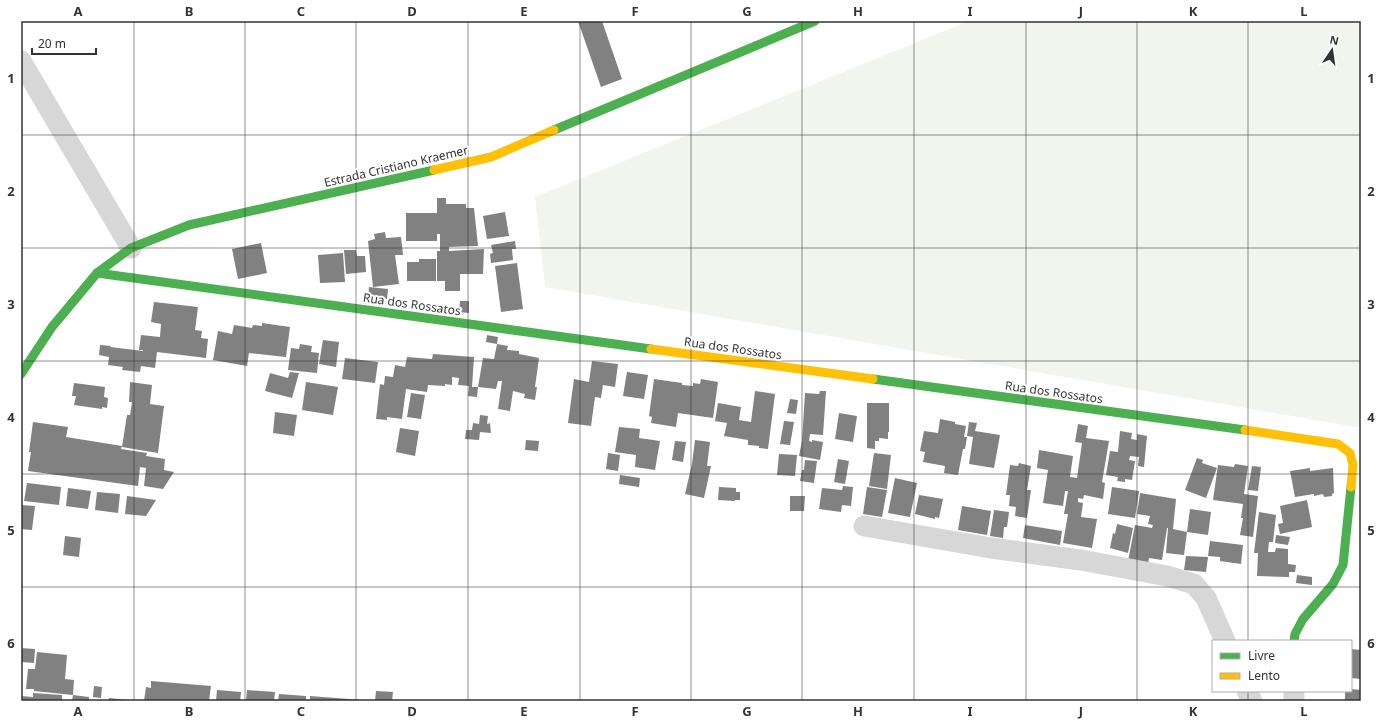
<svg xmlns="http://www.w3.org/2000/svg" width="1382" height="722" font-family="'Noto Sans',sans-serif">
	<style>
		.green { fill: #f1f5ed }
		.building { fill: #818181 }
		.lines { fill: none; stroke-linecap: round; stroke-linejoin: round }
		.street { stroke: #d7d7d7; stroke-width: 21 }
		.fast { stroke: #4caf50; stroke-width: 9 }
		.slow { stroke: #ffc107; stroke-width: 9 }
		.grid { fill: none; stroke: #333; stroke-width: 1; stroke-opacity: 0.55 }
		.labels { text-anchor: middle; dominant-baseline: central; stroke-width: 4; stroke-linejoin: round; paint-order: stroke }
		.street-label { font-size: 12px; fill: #333; stroke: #fff }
		.neatline { fill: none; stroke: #333; stroke-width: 1.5 }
		.grid-label { font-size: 13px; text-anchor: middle; font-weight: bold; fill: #333 }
	</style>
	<rect width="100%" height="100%" fill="#fff"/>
	<!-- green -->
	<path class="green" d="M969,21H1361V428L545,287L535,197Z"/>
	<!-- building -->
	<g class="building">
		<path d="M578,21H602L622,79L601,87Z"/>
		<path d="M437,198H446V204H466V208H474L478,246L449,247V251L484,249L483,274H460V291H445V281H437V251H440V234H437V241H406V213H437Z"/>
		<path d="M505,212L509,236L487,239L483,216Z"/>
		<path d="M385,232L386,238L401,237L403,255H395L399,284L373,287L368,241L375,239L374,234Z"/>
		<path d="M515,241L516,249H512L513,260L491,263L490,254L493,253L491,245Z"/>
		<path d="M261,243L267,273L238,279L232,249Z"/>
		<path d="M344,250H356L357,256H365L366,272L346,274Z"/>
		<path d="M343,253L345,282L320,283L318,255Z"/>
		<path d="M419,259H436V281H407V262H419Z"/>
		<path d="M517,263L523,309L501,312L495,266Z"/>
		<path d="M369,287L388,289L387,299L368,298Z"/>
		<path d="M460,301H469V313L459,312Z"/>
		<path d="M154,302L198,307L195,330L202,331L201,338L208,339L206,358L157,352L155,368L141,366L140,372L122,370L123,367L108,365L109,357L99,355L100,345L111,346L110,347L143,351V350H139L141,335L160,337L161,324L151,322Z"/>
		<path d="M262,323L290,327L286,357L249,353L247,366L213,360L218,331L232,334L234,325L252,328L253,325L262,326Z"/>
		<path d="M487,335L498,337L497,344L486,342Z"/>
		<path d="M323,340L339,342L336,367L319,364Z"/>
		<path d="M300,344L312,346L311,352L319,353L317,373L288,370L291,348L299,349Z"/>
		<path d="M497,344L508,346L507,350L519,351V354L539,358L535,387H537L535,400L524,398L525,394L513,391L510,411L498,409L502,381H498L496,389L478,387L483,358L494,359Z"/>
		<path d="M433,354L474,357L472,387H478L477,397L468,396L469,386L458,385L459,378L452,377V385L445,384V386L428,385L427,392L406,389L402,419L387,417V420L376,419L380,384L384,385L385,376L393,377L395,365L405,367L407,357L432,359Z"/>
		<path d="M345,358L378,362L375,383L342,379Z"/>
		<path d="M592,361L618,364L615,387L603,385L601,398L595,397L591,426L568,423L574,379L589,382Z"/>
		<path d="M290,372L299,373L292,398L265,391L270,373L288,378Z"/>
		<path d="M627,372L648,375L644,399L623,396Z"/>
		<path d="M654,379L682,383V385L693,386V383L700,384L701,379L718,382L713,418L678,413L676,427L651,423L652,417L649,416Z"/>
		<path d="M130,382L152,385L150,404L164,406L158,453L122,447L127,415H130L132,402H129Z"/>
		<path d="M306,382L338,387L333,415L302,410Z"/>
		<path d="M74,383L105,387L104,397L108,398L107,408L102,407V409L74,405L76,396H72Z"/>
		<path d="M755,391L775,394L768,449L759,448V446L748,445V440L724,436L727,423L715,421L718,403L741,407L739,420L751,422Z"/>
		<path d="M820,391H826L823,435L810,434L809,441L812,442V440L823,442L820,460L799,456L802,441L805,393L819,394Z"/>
		<path d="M411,393L425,395L421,419L407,417Z"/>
		<path d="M790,399L798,400L796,414L787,413Z"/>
		<path d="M867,403H889V432H888V439L879,438V441H875V449L867,448Z"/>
		<path d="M275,412L297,415L294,436L273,433Z"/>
		<path d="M839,413L857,416L853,442L835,439Z"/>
		<path d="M480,415L488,416L487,424L490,423L491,433L480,432L479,440L465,439L466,430H472L473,423L479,424Z"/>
		<path d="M940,419L955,422V424L966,426L964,437H967L965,449H963L958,475L944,473L945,466L923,462L925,452L920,451L924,431L938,433Z"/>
		<path d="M784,421L794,422L790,445L780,444Z"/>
		<path d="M33,422L68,427L66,437L122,446L121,449L147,453L146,456L165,459L164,470L174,472L163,489L144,486L146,468L140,467L138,486L28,471L31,452H29Z"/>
		<path d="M969,422L977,423L975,431L1000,435L994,468L969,464L973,437L967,436Z"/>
		<path d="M1078,424L1088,426L1086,438L1109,441L1102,482L1105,483L1103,499L1084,495L1083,499L1078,498V502L1083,503L1081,517L1097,519L1092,548L1063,543L1068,514H1064L1068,491H1065L1063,506L1043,503L1048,470L1037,468L1039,450L1073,456L1070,477L1077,478L1082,443L1075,442Z"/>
		<path d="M619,427L640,429L639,438L660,441L655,470L635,467L636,455L615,452Z"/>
		<path d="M400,428L419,431L415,456L396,452Z"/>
		<path d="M1120,431L1132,433L1131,439L1137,440V434L1147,436L1144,467L1138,466L1139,457L1130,456L1129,460L1135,461L1132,480L1125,479V482L1117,481L1118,477L1106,475L1110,451L1118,452Z"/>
		<path d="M526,440L539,441L538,451L525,450Z"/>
		<path d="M695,440L710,442L707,466H711L704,498L685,494L692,464Z"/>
		<path d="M675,441L686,442L683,462L672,460Z"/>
		<path d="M608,453L620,455L618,471L606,469Z"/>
		<path d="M874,453L891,455L887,489L869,486Z"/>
		<path d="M779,454L797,455L795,476L777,475Z"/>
		<path d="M1197,458L1203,460L1202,463L1217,468L1206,498L1185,490Z"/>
		<path d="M838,459L849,461L845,484L834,482Z"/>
		<path d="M805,460L817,461L814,483L800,481L802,470H804Z"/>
		<path d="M1019,463L1031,466L1027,490H1031L1027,518L1015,516L1016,507L1009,506L1010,495H1006L1010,465L1018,466Z"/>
		<path d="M1235,464L1248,466L1244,494L1258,496L1253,537L1240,535L1243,518H1241L1243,504L1213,500L1218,465L1234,467Z"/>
		<path d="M1252,466L1261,467L1258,491L1248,490Z"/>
		<path d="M1310,468V471L1333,468L1334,493L1332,494V496L1324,497L1323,494L1314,496V494L1295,497L1290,471Z"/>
		<path d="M620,475L640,478L639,487L619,484Z"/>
		<path d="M895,478L917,483L910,517L888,513Z"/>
		<path d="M27,483L61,487L59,505L24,501Z"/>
		<path d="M843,486L853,487L851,506L842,505L841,512L819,509L822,488L842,490Z"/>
		<path d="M719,487L736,488V492H740V500H735V501L718,500Z"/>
		<path d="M867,487L887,490L882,517L863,514Z"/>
		<path d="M1112,487L1139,491L1135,518L1108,514Z"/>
		<path d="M68,488L91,491L88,509L66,506Z"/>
		<path d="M97,492L120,494L118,513L95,510Z"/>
		<path d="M1140,493L1176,499L1173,529L1187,532L1184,555L1166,553L1168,528H1167L1162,560L1149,558L1148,564L1128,561L1135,525L1152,528L1153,525L1148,524L1150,516L1137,514Z"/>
		<path d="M919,495L943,499L939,518L935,517V519L915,514Z"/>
		<path d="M127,496L156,500L146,516L125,514Z"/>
		<path d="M790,496H805L804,511H790Z"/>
		<path d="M1307,500L1312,527L1280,534L1278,524L1283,523L1280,506Z"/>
		<path d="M21,505L35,506L32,530L21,529Z"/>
		<path d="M962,506L991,511L987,535L958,530Z"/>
		<path d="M1190,509L1211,512L1208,535L1187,532Z"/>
		<path d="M994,510L1009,512L1007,527H1004L1003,538L990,536Z"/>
		<path d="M1259,512L1276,515L1273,542H1269L1268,552H1275L1276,548L1288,549V564L1296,565L1295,572H1289V577L1257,576L1258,553H1254Z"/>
		<path d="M1117,524L1133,528L1128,553L1110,548L1113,533L1115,534Z"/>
		<path d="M1025,525L1062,531L1060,545L1023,538Z"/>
		<path d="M1276,535L1290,537L1288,545L1275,543Z"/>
		<path d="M65,536L81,538L79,557L63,555Z"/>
		<path d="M1210,541L1243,545L1241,564L1220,561V557L1208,556Z"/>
		<path d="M1186,556L1208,557L1206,572L1184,570Z"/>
		<path d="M1297,575L1312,577V585L1296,583Z"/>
		<path d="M21,648L35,649L34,663L21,662Z"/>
		<path d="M1351,649L1361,650V679L1351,678Z"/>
		<path d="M37,652L67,655L65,679L74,680L73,695L34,691V689H26L28,669H35Z"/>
		<path d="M151,681L211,686L209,701H144L146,687L151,688Z"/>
		<path d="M94,686L102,687L101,698L93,697Z"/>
		<path d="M1351,689L1361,690V701H1345V691H1351Z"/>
		<path d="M217,690L241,692L240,701H216Z"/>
		<path d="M247,690L275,692L274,701H246Z"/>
		<path d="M376,691L393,692L392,701H375Z"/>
		<path d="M33,693L62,695V701H21V696L33,697Z"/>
		<path d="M279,694L306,696V701H278Z"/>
		<path d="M73,695L89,697V701H72Z"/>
		<path d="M310,696L362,700V701H310Z"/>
		<path d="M109,698L128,700V701H109Z"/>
	</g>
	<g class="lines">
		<!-- street -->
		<g class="street">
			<path d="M21,61L131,248"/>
			<path d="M864,526L991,548L1081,560L1167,576L1194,584L1206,598L1225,641"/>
			<path d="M1247,691L1252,701"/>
			<path d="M1294,691V701"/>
		</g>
		<!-- fast -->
		<g class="fast">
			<path d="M554,130L815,21"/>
			<path d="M97,273L651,349"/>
			<path d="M21,374L52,327L97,273L131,248L189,225L434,170"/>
			<path d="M873,379L1245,430"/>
			<path d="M1294,641L1295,634L1303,619L1333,584L1343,565L1351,487"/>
		</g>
		<!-- slow -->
		<g class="slow">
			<path d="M434,170L491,157L554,130"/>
			<path d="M651,349L873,379"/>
			<path d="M1245,430L1338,444L1350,453L1353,465L1351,487"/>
		</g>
	</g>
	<!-- grid -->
	<path class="grid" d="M134,21V701M245,21V701M356,21V701M468,21V701M580,21V701M691,21V701M802,21V701M914,21V701M1026,21V701M1137,21V701M1248,21V641M21,135H1361M21,248H1361M21,361H1361M21,474H1361M21,587H1361M1248,691V701"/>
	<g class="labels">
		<!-- street labels -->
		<g class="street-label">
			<text transform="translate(396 166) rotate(-13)">Estrada Cristiano Kraemer</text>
			<text transform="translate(412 304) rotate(8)">Rua dos Rossatos</text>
			<text transform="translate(733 348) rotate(8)">Rua dos Rossatos</text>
			<text transform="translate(1054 392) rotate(8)">Rua dos Rossatos</text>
		</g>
	</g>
	<!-- border -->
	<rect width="1382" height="722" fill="none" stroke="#ffffff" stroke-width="44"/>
	<!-- legend -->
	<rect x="1212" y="640" width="140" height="52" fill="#ffffff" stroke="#adadad"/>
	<rect x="1220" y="653" width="20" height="6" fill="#4caf50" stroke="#adadad"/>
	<text x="1248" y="660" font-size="12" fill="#333333">Livre</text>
	<rect x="1220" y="673" width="20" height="6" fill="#ffc107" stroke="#adadad"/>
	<text x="1248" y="680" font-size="12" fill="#333333">Lento</text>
	<!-- north arrow -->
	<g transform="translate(1332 50) rotate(13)" stroke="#ffffff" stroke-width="3" paint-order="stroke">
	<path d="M0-3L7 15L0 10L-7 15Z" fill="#333333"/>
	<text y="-6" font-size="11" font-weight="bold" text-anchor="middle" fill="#333333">N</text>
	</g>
	<!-- scale -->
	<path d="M32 48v6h64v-6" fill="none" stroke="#333333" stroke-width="2"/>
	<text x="38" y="48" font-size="12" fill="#333333" stroke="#ffffff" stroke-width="3" paint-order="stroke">20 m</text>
	<rect x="22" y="22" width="1338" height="678" class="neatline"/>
	<g class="grid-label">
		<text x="78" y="16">A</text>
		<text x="189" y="16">B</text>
		<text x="301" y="16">C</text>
		<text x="412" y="16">D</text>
		<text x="524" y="16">E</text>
		<text x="635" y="16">F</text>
		<text x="747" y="16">G</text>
		<text x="858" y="16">H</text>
		<text x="970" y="16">I</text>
		<text x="1081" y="16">J</text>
		<text x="1193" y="16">K</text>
		<text x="1304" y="16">L</text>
		<text x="11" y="83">1</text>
		<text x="1371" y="83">1</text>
		<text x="11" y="196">2</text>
		<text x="1371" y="196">2</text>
		<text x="11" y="309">3</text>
		<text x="1371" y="309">3</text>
		<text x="11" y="422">4</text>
		<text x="1371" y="422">4</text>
		<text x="11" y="535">5</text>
		<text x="1371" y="535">5</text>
		<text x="11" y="648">6</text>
		<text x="1371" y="648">6</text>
		<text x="78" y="716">A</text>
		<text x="189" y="716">B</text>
		<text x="301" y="716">C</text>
		<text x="412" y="716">D</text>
		<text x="524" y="716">E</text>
		<text x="635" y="716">F</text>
		<text x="747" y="716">G</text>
		<text x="858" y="716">H</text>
		<text x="970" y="716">I</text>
		<text x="1081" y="716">J</text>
		<text x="1193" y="716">K</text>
		<text x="1304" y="716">L</text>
	</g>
</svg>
